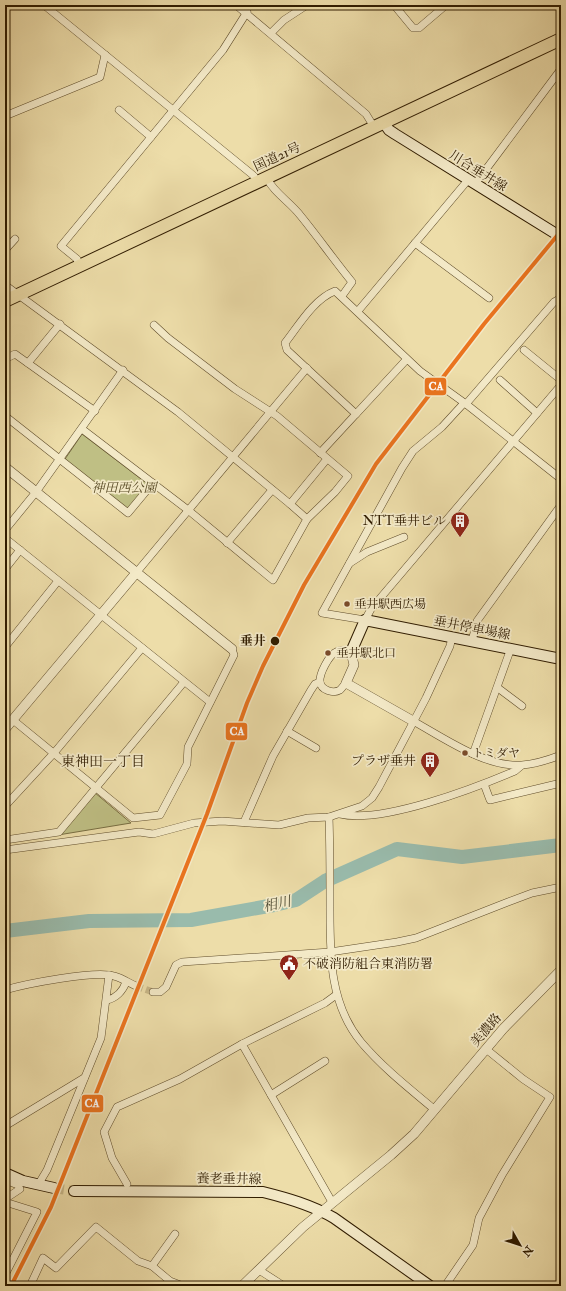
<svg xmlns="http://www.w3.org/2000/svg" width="566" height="1291" font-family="'IM FELL Double Pica','Noto Serif JP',serif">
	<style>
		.green { fill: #bfbf84; stroke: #786e42 }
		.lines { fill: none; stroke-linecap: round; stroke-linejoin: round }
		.river { stroke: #99bbac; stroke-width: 14 }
		.minor-tunnel { stroke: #c7b687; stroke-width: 7; stroke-dasharray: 7 3.5; stroke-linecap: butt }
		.secondary-tunnel { stroke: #c7b687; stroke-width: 10; stroke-dasharray: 10 5; stroke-linecap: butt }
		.minor-casing { stroke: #5f4c2a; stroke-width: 8 }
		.tertiary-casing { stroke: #5f4c2a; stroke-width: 10 }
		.secondary-casing { stroke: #301c00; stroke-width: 12 }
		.trunk-casing { stroke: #301c00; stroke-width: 14 }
		.minor { stroke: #f3e9c7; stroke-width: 7 }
		.tertiary { stroke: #f3e9c7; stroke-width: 9 }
		.secondary { stroke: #f3e9c7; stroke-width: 10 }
		.trunk { stroke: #eddda9; stroke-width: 12 }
		.rail-1-casing { stroke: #f3e9c7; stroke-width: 7 }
		.rail-1 { stroke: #ea741f; stroke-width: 4 }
		.bus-dot { fill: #7a4b2a; stroke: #f3e9c7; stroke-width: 1.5 }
		.stop-dot { fill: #301c00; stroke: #f3e9c7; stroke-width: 1.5 }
		.labels { text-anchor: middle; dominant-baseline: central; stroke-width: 3.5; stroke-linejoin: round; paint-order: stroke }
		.bus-label { font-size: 12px; fill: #301c00; stroke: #f3e9c7; text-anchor: start }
		.street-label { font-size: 13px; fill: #301c00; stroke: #f3e9c7 }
		.park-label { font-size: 13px; font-style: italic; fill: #5b4d28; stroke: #f3e9c7 }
		.poi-label { font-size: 13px; fill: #301c00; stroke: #f3e9c7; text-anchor: end }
		.stop-label { font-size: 13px; font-weight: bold; fill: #301c00; stroke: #f3e9c7; text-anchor: end }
		.neighbourhood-label { font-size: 14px; fill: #301c00; stroke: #f3e9c7 }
		.water-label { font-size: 14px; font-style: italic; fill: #504c34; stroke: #f3e9c7 }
		.line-badge { stroke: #f3e9c7; stroke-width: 1.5 }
		.badge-label { font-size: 11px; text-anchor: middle; font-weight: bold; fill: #fff }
	</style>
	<rect width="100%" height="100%" fill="#eddda9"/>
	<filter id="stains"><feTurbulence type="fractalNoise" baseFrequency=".005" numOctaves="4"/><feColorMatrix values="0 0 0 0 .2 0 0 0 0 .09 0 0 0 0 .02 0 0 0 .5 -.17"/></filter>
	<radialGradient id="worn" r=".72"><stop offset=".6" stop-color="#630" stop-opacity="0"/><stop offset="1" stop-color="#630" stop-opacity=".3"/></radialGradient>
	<!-- green -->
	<g class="green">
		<path d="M82,434L149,485L128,513L63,462Z"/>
		<path d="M94,792L131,823L58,835Z"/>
	</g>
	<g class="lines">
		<!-- river -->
		<path class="river" d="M5,931L89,921L191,920L274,905L296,900L325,881L397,849L462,857L561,845"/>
		<!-- minor-tunnel -->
		<path class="minor-tunnel" d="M136,986L153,992"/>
		<!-- secondary-tunnel -->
		<path class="secondary-tunnel" d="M54,1188L74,1191"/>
		<defs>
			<g id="minor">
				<path d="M44,5L254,176L257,182"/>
				<path d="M236,5L366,114L374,127"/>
				<path d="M394,5L413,28H419L446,5"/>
				<path d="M271,33L284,20L307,5"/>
				<path d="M119,110L151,137"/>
				<path d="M5,116L100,77L105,55"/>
				<path d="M267,178C273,192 290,202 300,215C318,237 334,260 352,282L342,296"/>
				<path d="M475,184L561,69"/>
				<path d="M415,243L489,298"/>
				<path d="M5,250L15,239"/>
				<path d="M79,266L77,259L61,246L223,50L247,12"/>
				<path d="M5,285L178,412L290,504"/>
				<path d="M358,311L468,180"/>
				<path d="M154,325L168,338L235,389L277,416L348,476L335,492L307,519"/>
				<path d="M524,350L561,380"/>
				<path d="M5,359L15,354L95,411"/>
				<path d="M407,359L356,414L287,350L285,343C299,325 314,299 335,291L420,371L466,404L561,479"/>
				<path d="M28,363L60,324"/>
				<path d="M500,380L537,413"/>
				<path d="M464,403L442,427L413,451L402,468L322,613L365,620L371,609L561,385"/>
				<path d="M466,404L554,302L561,298"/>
				<path d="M5,416L128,513L153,483"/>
				<path d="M82,429L188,510L273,580L307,519L290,504L327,459"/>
				<path d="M320,453L356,414"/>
				<path d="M5,530L36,492L123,370"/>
				<path d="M5,538L210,702"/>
				<path d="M227,543L272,490"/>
				<path d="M350,563L367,552L404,537"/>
				<path d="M5,569L20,550"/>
				<path d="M136,573L307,368"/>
				<path d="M472,641L477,621L561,505"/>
				<path d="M5,647L58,581"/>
				<path d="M346,683C344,685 342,688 340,690C333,694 321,690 320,682C319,674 329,655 336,652C340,649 346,651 351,652"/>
				<path d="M498,688L522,706"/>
				<path d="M13,720L133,818L160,815L187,764L188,747L234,655L232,649"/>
				<path d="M413,721C444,738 486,768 522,765C536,764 548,760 561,755"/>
				<path d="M287,731L316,748"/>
				<path d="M473,754L511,648"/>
				<path d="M484,784L490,800L561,783"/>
				<path d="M5,806L54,753L142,648"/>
				<path d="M340,814C382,824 475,788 515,771L521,766"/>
				<path d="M329,817C330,847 330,876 330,906C330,954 329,1003 361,1042C383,1068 410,1089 435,1110"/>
				<path d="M244,822L273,756L311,690L315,684L320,682"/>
				<path d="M5,840L59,832L184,682"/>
				<path d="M5,850L139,832L153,834L194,823L222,821L279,825L308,818L329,817L362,806L372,798L379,787L426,698L450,646L452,637"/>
				<path d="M5,990C25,984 96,970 114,976C122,978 129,983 136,986"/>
				<path d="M153,992H160L166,987L176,965L182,962L330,952L397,942L416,938L508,902L532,893L561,887"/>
				<path d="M107,1000C116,998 123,991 126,982"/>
				<path d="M271,1095L325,1061"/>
				<path d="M5,1126L84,1078"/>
				<path d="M5,1180L18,1185L20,1189L5,1199"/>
				<path d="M127,1184L112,1158L104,1132L117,1107L180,1079L242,1044"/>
				<path d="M38,1185L47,1170L101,1038L109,975"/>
				<path d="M5,1202L37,1212L5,1275"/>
				<path d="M332,1202L242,1044L325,1003L336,995"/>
				<path d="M152,1266L175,1234"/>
				<path d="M259,1270L284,1286"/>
				<path d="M30,1286L43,1258L56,1268L96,1227L138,1261L152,1266L170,1281L183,1286"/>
				<path d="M445,1286L473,1245L479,1218L502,1175L550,1097L523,1079L486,1049"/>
			</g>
			<g id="tertiary">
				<path d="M5,467L232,649"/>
				<path d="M351,652L354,665L346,683L413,721"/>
				<path d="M5,729L136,573"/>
				<path d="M242,1286L303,1227L391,1155L414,1134L503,1029L561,970"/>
			</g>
			<g id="secondary">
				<path d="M384,123L389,130L395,134L561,237"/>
				<path d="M351,652L365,620L561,659"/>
				<path d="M5,1173L23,1181L54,1188"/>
				<path d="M74,1191L263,1192C287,1198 312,1205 334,1218L430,1286"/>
			</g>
			<path id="trunk" d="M5,301L561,39"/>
		</defs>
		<!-- minor casing -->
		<use href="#minor" class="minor-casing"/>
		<!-- tertiary casing -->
		<use href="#tertiary" class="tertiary-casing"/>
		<!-- secondary casing -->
		<use href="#secondary" class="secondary-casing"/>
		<!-- trunk casing -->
		<use href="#trunk" class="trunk-casing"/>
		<!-- minor -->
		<use href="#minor" class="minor"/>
		<!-- tertiary -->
		<use href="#tertiary" class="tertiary"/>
		<!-- secondary -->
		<use href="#secondary" class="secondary"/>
		<!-- trunk -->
		<use href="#trunk" class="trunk"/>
		<defs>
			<path id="rail-1" d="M11,1286L51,1207L207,814L247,703L263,666L304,585L376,464L484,324L561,231"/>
		</defs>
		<!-- rail-1 casing -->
		<use href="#rail-1" class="rail-1-casing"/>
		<!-- rail-1 -->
		<use href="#rail-1" class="rail-1"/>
	</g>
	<!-- icons -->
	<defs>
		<symbol id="building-pin" viewBox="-11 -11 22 30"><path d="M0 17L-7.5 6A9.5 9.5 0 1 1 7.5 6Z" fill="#8f2418" stroke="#f3e9c7"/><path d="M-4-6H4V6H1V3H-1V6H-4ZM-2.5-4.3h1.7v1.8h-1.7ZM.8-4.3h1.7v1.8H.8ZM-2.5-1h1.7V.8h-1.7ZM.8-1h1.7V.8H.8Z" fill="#fff"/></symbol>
		<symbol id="civic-pin" viewBox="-11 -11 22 30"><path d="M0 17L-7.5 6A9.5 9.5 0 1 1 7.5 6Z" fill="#8f2418" stroke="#f3e9c7"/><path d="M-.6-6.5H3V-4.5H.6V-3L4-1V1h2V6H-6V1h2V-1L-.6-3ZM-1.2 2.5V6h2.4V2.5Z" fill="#fff"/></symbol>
	</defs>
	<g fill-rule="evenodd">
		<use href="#building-pin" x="449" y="510" width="22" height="30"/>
		<use href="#building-pin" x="419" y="750" width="22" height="30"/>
		<use href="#civic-pin" x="278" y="953" width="22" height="30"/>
	</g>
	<!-- markers -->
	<g class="bus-dot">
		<circle cx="347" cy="604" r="3.5"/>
		<circle cx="328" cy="653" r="3.5"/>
		<circle cx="465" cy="753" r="3.5"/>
	</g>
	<circle class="stop-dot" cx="275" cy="641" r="5"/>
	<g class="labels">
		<!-- bus labels -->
		<g class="bus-label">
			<text x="354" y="604">垂井駅西広場</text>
			<text x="336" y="653">垂井駅北口</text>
			<text x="472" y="753">トミダヤ</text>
		</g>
		<!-- street labels -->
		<g class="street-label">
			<text transform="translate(277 157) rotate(-25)">国道21号</text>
			<text transform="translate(478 171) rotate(32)">川合垂井線</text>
			<text transform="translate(472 628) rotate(11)">垂井停車場線</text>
			<text transform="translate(486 1030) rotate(-49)">美濃路</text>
			<text transform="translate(229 1179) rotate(1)">養老垂井線</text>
		</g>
		<!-- park labels -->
		<g class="park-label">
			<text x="124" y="488">神田西公園</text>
		</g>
		<!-- poi labels -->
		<g class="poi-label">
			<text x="446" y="521">NTT垂井ビル</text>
			<text x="416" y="761">プラザ垂井</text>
			<text x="303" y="964" text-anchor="start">不破消防組合東消防署</text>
		</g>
		<!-- stop labels -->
		<g class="stop-label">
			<text x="266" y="641">垂井</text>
		</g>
		<!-- neighbourhood labels -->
		<g class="neighbourhood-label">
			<text x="103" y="761">東神田一丁目</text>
		</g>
		<!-- water labels -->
		<g class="water-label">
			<text transform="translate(277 904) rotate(-13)">相川</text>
		</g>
	</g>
	<g class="line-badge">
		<rect x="424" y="377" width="23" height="19" rx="4" fill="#ea741f"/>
		<rect x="225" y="722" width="23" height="19" rx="4" fill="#ea741f"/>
		<rect x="81" y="1094" width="23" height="19" rx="4" fill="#ea741f"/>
	</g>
	<g class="badge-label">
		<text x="436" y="390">CA</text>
		<text x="237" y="735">CA</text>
		<text x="92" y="1107">CA</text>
	</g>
	<!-- margin -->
	<rect width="566" height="1291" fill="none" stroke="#eddda9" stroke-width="20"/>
	<rect x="6" y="6" width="554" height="1279" fill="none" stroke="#301c00" stroke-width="2"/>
	<rect x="10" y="10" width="546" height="1271" fill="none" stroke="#301c00"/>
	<!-- north arrow -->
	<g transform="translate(520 1245) rotate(129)" stroke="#f3e9c7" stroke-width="3" paint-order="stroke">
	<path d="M0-3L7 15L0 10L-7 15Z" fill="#301c00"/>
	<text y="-6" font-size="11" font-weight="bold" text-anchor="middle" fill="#301c00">N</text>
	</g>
	<rect width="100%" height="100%" filter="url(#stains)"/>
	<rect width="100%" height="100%" fill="url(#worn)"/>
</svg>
